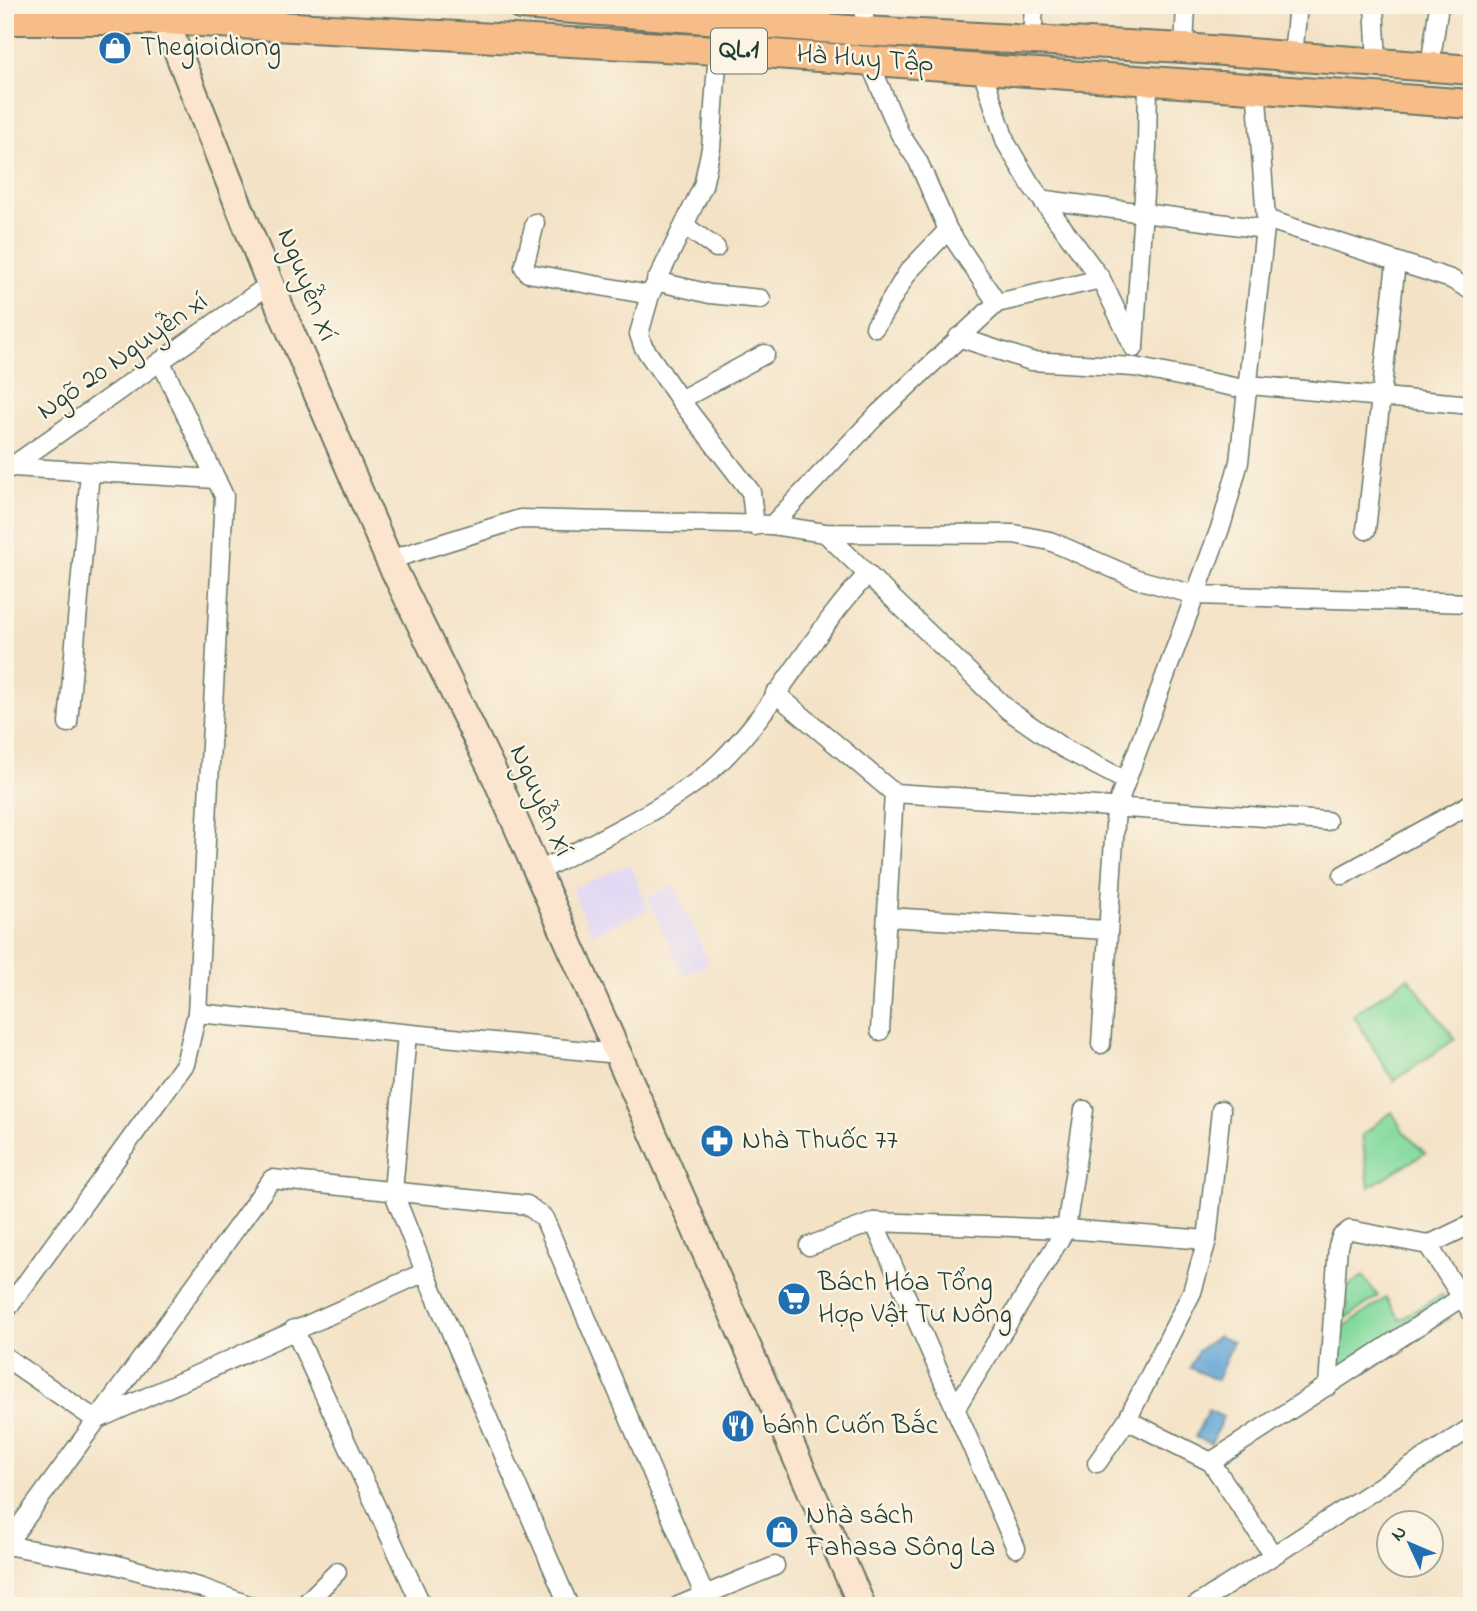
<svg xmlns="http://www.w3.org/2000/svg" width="1477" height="1611" font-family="'Indie Flower',sans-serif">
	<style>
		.built { fill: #dfd5f5 }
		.green { fill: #81d99e; stroke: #508b69; stroke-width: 2 }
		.water { fill: #60a4d5; stroke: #407084; stroke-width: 2 }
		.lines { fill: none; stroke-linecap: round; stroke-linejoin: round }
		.street-casing { stroke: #697767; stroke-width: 21 }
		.secondary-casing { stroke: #697767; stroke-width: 30 }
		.primary-casing { stroke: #697767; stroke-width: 32 }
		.street { stroke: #fff; stroke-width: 18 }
		.secondary { stroke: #fce5cf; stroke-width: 26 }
		.primary { stroke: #f7bd88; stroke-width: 28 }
		.labels { text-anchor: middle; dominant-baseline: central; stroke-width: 5; stroke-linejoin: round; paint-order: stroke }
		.shield { fill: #fcf5e5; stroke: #617469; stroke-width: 2 }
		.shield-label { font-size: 26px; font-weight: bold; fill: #1f3d34 }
		.poi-label { font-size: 28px; fill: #1f3d34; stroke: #fcf5e5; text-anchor: start }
		.street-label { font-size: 28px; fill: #1f3d34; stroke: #fcf5e5 }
	</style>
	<rect width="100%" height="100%" fill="#fcf5e5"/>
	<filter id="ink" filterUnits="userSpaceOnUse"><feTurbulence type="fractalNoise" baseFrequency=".0143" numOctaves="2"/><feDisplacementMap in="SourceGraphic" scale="14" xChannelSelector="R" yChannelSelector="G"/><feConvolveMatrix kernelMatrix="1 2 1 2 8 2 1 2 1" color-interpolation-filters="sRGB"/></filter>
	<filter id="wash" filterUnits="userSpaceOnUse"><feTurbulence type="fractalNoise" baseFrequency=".00686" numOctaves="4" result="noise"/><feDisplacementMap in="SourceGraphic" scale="28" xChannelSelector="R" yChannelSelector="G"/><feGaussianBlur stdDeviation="1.57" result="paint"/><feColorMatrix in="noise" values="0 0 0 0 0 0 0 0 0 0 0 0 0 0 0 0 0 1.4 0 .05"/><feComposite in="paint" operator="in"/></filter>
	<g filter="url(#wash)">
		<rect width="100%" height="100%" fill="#f3e2c6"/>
		<!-- built -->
		<g class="built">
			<path d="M630,864L649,910L592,934L572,889Z"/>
			<path d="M674,885L709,963L683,975L648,897Z"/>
		</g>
		<!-- green -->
		<g class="green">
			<path d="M1408,977L1455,1039L1394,1081L1353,1015Z"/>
			<path d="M1392,1112L1403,1131L1425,1153L1369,1187L1362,1135Z"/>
			<path d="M1363,1276L1378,1296L1342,1321L1348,1305L1343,1290Z"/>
			<path d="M1442,1294L1449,1318L1328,1393L1339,1330L1386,1298L1400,1320Z"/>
		</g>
		<!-- water -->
		<g class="water">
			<path d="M1218,1336L1233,1342L1217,1380L1190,1368L1198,1351Z"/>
			<path d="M1208,1410L1223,1417L1211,1444L1195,1437Z"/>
		</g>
	</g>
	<g filter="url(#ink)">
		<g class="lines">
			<defs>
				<g id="street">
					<path d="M1374,5L1377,62"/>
					<path d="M863,31L865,5"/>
					<path d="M1032,40L1034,5"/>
					<path d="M1184,48L1186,5"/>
					<path d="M718,50L711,148L703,186L650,295L639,334L643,346L680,400L751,492L755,526"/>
					<path d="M1293,56L1298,5"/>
					<path d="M869,61L900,134L918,161L948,230L997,303"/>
					<path d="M1430,66L1439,5"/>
					<path d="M981,67L1006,143L1031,185L1101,279L1134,348"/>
					<path d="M1046,200L1264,229"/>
					<path d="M1266,219L1451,279L1472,291"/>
					<path d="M535,223L524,267L528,273L650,295"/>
					<path d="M685,226L716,248"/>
					<path d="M656,281L710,294L761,299"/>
					<path d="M875,327L908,272L948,230"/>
					<path d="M958,337L1031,361L1134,367L1249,390"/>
					<path d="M1134,346L1147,148L1148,80"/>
					<path d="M1249,385L1472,405"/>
					<path d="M680,400L765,354"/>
					<path d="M12,467L216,479"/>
					<path d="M5,471L270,284"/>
					<path d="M772,525L879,413L997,303L1101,279"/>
					<path d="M1366,530L1396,263"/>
					<path d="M825,533L1008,710L1063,748L1126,781"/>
					<path d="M389,560L520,519L772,525L825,533L1014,534L1050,541L1137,579L1195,595L1472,603"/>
					<path d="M775,693L894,793"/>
					<path d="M68,723L90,472"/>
					<path d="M538,872C592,842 677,804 720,762C777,706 812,632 868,574"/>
					<path d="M1343,875L1472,803"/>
					<path d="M887,917L1107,930"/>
					<path d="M197,1013L618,1054"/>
					<path d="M880,1031L894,793L1327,821"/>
					<path d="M407,1034L393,1191L425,1272L569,1606"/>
					<path d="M1101,1044L1116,808L1222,523L1239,462L1266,219L1256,86"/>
					<path d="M1221,1110L1207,1240L1192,1292L1127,1420L1211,1462L1273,1555"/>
					<path d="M874,1222L1016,1548"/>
					<path d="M1428,1245L1472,1313"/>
					<path d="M809,1246L874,1222L1066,1229L1207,1240"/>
					<path d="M5,1312L185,1064L197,1013L224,496L161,362"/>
					<path d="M294,1329L422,1606"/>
					<path d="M5,1357L96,1420L425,1272"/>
					<path d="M1328,1386L1338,1246L1341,1237L1350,1230L1428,1245L1472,1224"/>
					<path d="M955,1409L1066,1229L1084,1110"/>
					<path d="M1211,1462L1462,1297"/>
					<path d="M1097,1463L1127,1420"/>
					<path d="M5,1545L113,1564L202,1588L251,1606"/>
					<path d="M6,1545L272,1179L527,1205L544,1218L709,1606"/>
					<path d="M303,1606L337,1572"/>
					<path d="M678,1606L775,1566"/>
					<path d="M1195,1606L1472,1427"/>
				</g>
				<path id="secondary" d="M159,5L270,284L389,560L496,778L862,1606"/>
				<g id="primary">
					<path d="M521,5L863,31L1184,48L1472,70"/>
					<path d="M5,20H165L718,50L1472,104"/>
				</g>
			</defs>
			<!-- street casing -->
			<use href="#street" class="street-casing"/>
			<!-- secondary casing -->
			<use href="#secondary" class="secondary-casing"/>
			<!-- primary casing -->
			<use href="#primary" class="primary-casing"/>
			<!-- street -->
			<use href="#street" class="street"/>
			<!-- secondary -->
			<use href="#secondary" class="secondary"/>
			<!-- primary -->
			<use href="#primary" class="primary"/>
		</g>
	</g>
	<!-- icons -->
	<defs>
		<symbol id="shop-disc" viewBox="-11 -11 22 22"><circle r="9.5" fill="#1f6fb2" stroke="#fcf5e5"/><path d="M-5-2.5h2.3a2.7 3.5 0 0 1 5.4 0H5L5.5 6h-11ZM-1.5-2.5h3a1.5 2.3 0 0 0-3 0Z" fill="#fff"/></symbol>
		<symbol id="pharmacy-disc" viewBox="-11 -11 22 22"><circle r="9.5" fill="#1f6fb2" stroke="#fcf5e5"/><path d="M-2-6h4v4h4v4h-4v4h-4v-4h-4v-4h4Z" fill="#fff"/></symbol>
		<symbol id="supermarket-disc" viewBox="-11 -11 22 22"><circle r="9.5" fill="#1f6fb2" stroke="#fcf5e5"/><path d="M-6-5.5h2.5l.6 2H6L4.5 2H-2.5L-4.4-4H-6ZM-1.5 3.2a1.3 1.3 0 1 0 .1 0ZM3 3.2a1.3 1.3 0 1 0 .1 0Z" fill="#fff"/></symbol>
		<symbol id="restaurant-disc" viewBox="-11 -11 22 22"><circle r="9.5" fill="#1f6fb2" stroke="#fcf5e5"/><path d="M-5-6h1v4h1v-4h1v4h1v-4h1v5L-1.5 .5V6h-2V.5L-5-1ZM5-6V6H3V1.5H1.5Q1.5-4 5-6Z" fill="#fff"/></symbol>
	</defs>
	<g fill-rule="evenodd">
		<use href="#shop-disc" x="96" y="29" width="38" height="38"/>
		<use href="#pharmacy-disc" x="698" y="1122" width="38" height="38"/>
		<use href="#supermarket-disc" x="775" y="1280" width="38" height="38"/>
		<use href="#restaurant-disc" x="719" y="1407" width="38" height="38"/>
		<use href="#shop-disc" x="763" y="1513" width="38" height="38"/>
	</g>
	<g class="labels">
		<!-- shield labels -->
		<rect class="shield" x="711" y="28.5" width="56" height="45" rx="5"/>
		<g class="shield-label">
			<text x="739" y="51">QL.1</text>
		</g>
		<!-- poi labels -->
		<g class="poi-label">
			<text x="140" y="48">Thegioidiong</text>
			<text x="742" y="1141">Nhà Thuốc 77</text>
			<text x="818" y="1283">Bách Hóa Tổng<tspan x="818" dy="32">Hợp Vật Tư Nông</tspan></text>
			<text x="762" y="1426">bánh Cuốn Bắc</text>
			<text x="806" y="1516">Nhà sách<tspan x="806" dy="32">Fahasa Sông La</tspan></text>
		</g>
		<!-- street labels -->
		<g class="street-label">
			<text transform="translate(865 60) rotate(4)">Hà Huy Tập</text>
			<text transform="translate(306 285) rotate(68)">Nguyễn Xí</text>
			<text transform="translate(123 357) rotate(-35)">Ngõ 20 Nguyễn xí</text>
			<text transform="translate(540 801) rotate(66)">Nguyễn Xí</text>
		</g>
	</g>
	<!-- margin -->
	<rect width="1477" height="1611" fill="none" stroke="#fcf5e5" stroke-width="28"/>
	<!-- north arrow -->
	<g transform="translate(1410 1544) rotate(314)"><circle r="33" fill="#fcf5e5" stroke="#a4ab9e" stroke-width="2"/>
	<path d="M0-5L12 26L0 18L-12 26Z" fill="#1f6fb2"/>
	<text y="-10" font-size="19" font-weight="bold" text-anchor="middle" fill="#1f3d34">N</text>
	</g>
</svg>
